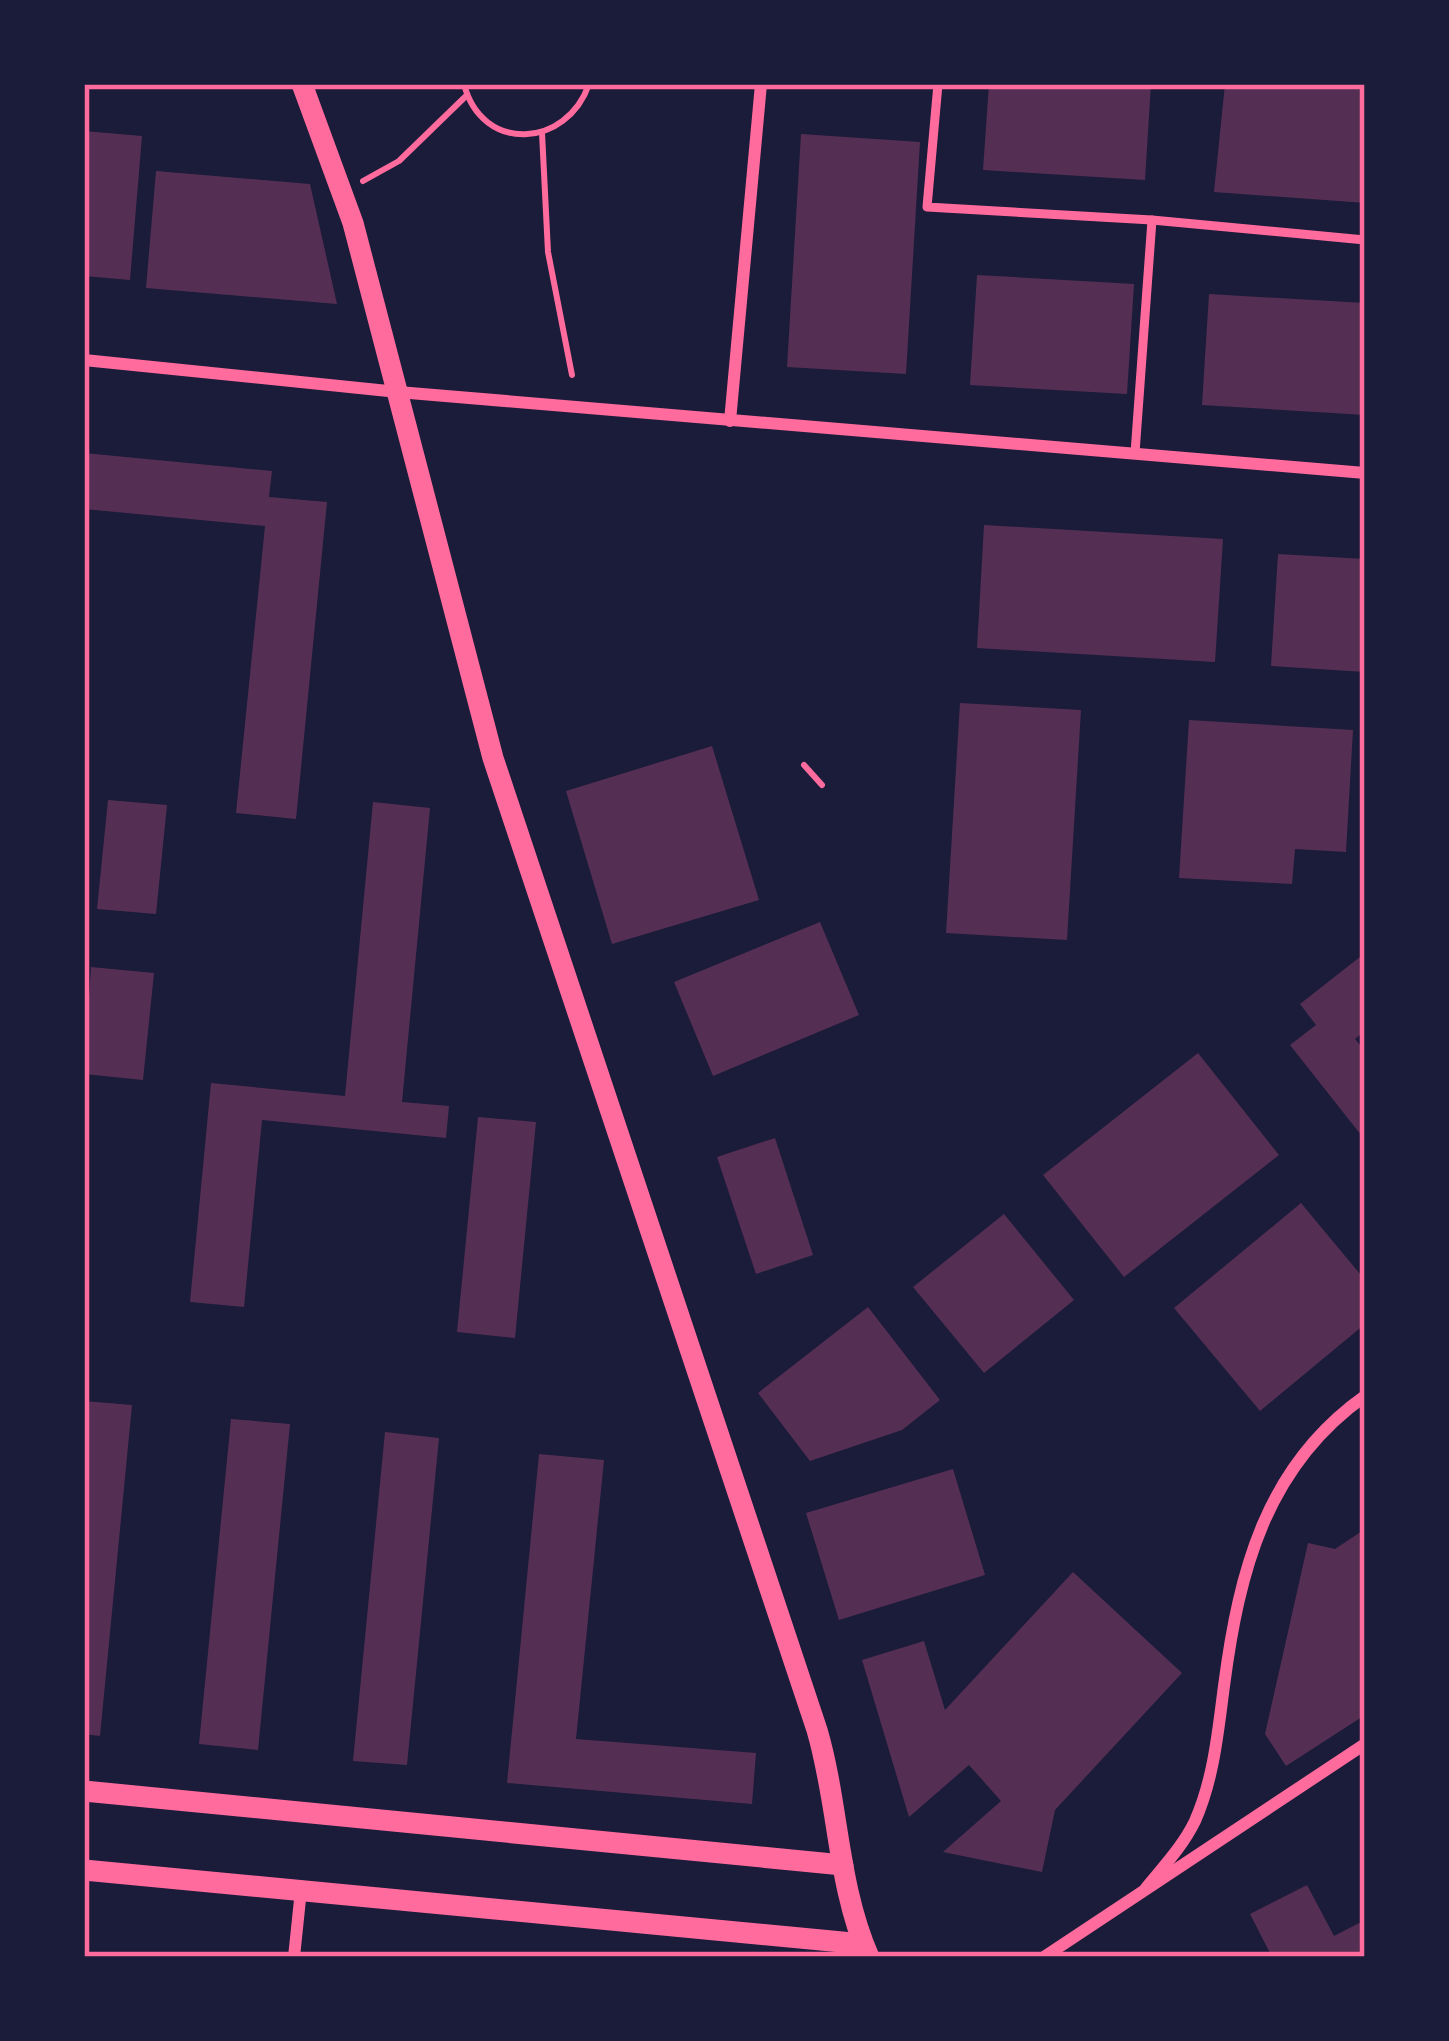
<svg xmlns="http://www.w3.org/2000/svg" width="1449" height="2041" font-family="'Varela Round',sans-serif">
	<style>
		.building { fill: #542f53 }
		.lines { fill: none; stroke-linecap: round; stroke-linejoin: round }
		.path { stroke: #ff6b9d; stroke-width: 6 }
		.service { stroke: #ff6b9d; stroke-width: 9 }
		.minor { stroke: #ff6b9d; stroke-width: 12 }
		.tertiary { stroke: #ff6b9d; stroke-width: 21 }
		.neatline { fill: none; stroke: #ff6b9d; stroke-width: 4.5 }
	</style>
	<rect width="100%" height="100%" fill="#1b1b3a"/>
	<!-- building -->
	<g class="building">
		<path d="M989,84H1151L1145,180L983,170Z"/>
		<path d="M1225,84H1365V203L1214,192Z"/>
		<path d="M84,131L142,136L130,280L84,276Z"/>
		<path d="M801,134L920,142L906,374L787,367Z"/>
		<path d="M156,171L310,184L337,304L146,288Z"/>
		<path d="M977,275L1134,284L1127,394L970,385Z"/>
		<path d="M1209,294L1365,303V415L1202,405Z"/>
		<path d="M84,453L272,471L269,497L327,502L296,819L236,813L265,526L84,509Z"/>
		<path d="M984,525L1223,539L1215,662L977,648Z"/>
		<path d="M1278,554L1365,559V672L1271,666Z"/>
		<path d="M960,703L1081,710L1067,940L946,933Z"/>
		<path d="M1189,720L1353,730L1346,852L1295,849L1292,884L1179,878Z"/>
		<path d="M712,746L759,900L612,944L566,791Z"/>
		<path d="M108,800L167,805L156,914L97,909Z"/>
		<path d="M373,802L430,808L402,1102L449,1106L446,1138L262,1120L244,1307L190,1302L211,1083L345,1096Z"/>
		<path d="M820,922L859,1015L713,1076L674,982Z"/>
		<path d="M1365,953V1031L1355,1039L1365,1051V1140L1290,1045L1316,1025L1300,1004Z"/>
		<path d="M91,967L154,973L143,1080L84,1074Z"/>
		<path d="M1198,1053L1279,1155L1124,1277L1043,1175Z"/>
		<path d="M478,1117L536,1122L515,1338L457,1332Z"/>
		<path d="M775,1138L813,1255L756,1274L717,1157Z"/>
		<path d="M1301,1203L1365,1280V1324L1260,1411L1174,1308Z"/>
		<path d="M1004,1214L1074,1300L984,1373L913,1287Z"/>
		<path d="M868,1307L940,1400L902,1430L810,1461L758,1393Z"/>
		<path d="M84,1401L132,1405L100,1736L84,1734Z"/>
		<path d="M231,1419L290,1424L258,1750L199,1744Z"/>
		<path d="M385,1432L439,1438L407,1765L353,1761Z"/>
		<path d="M539,1454L604,1460L576,1739L756,1753L752,1804L507,1783Z"/>
		<path d="M953,1469L985,1575L839,1620L806,1513Z"/>
		<path d="M1362,1531L1365,1537V1715L1286,1766L1265,1734L1308,1543L1335,1549Z"/>
		<path d="M1073,1572L1182,1673L1055,1810L1042,1872L943,1852L1001,1801L969,1765L909,1817L862,1660L924,1641L945,1710Z"/>
		<path d="M1307,1885L1334,1936L1365,1920V1957H1272L1250,1914Z"/>
	</g>
	<g class="lines">
		<!-- path -->
		<g class="path">
			<path d="M464,84C482,154 567,148 589,84"/>
			<path d="M542,133L548,252L572,375"/>
			<path d="M363,181L399,161L467,95"/>
			<path d="M804,765L822,785"/>
		</g>
		<!-- service -->
		<g class="service">
			<path d="M938,84L927,207L1152,220"/>
			<path d="M1135,453L1152,220L1365,240"/>
		</g>
		<!-- minor -->
		<g class="minor">
			<path d="M84,360L398,392L1365,473"/>
			<path d="M730,421L761,84"/>
			<path d="M1146,1888C1163,1867 1183,1846 1195,1821C1214,1778 1218,1731 1224,1686C1239,1571 1266,1466 1365,1396"/>
			<path d="M294,1957L301,1890"/>
			<path d="M1044,1957L1365,1744"/>
		</g>
		<!-- tertiary -->
		<g class="tertiary">
			<path d="M302,84L353,223L493,758L817,1730C839,1805 837,1885 869,1957"/>
			<path d="M84,1791L843,1865"/>
			<path d="M84,1870L863,1944"/>
		</g>
	</g>
	<!-- border -->
	<rect width="1449" height="2041" fill="none" stroke="#1b1b3a" stroke-width="174"/>
	<rect x="87" y="87" width="1275" height="1867" class="neatline"/>
</svg>
